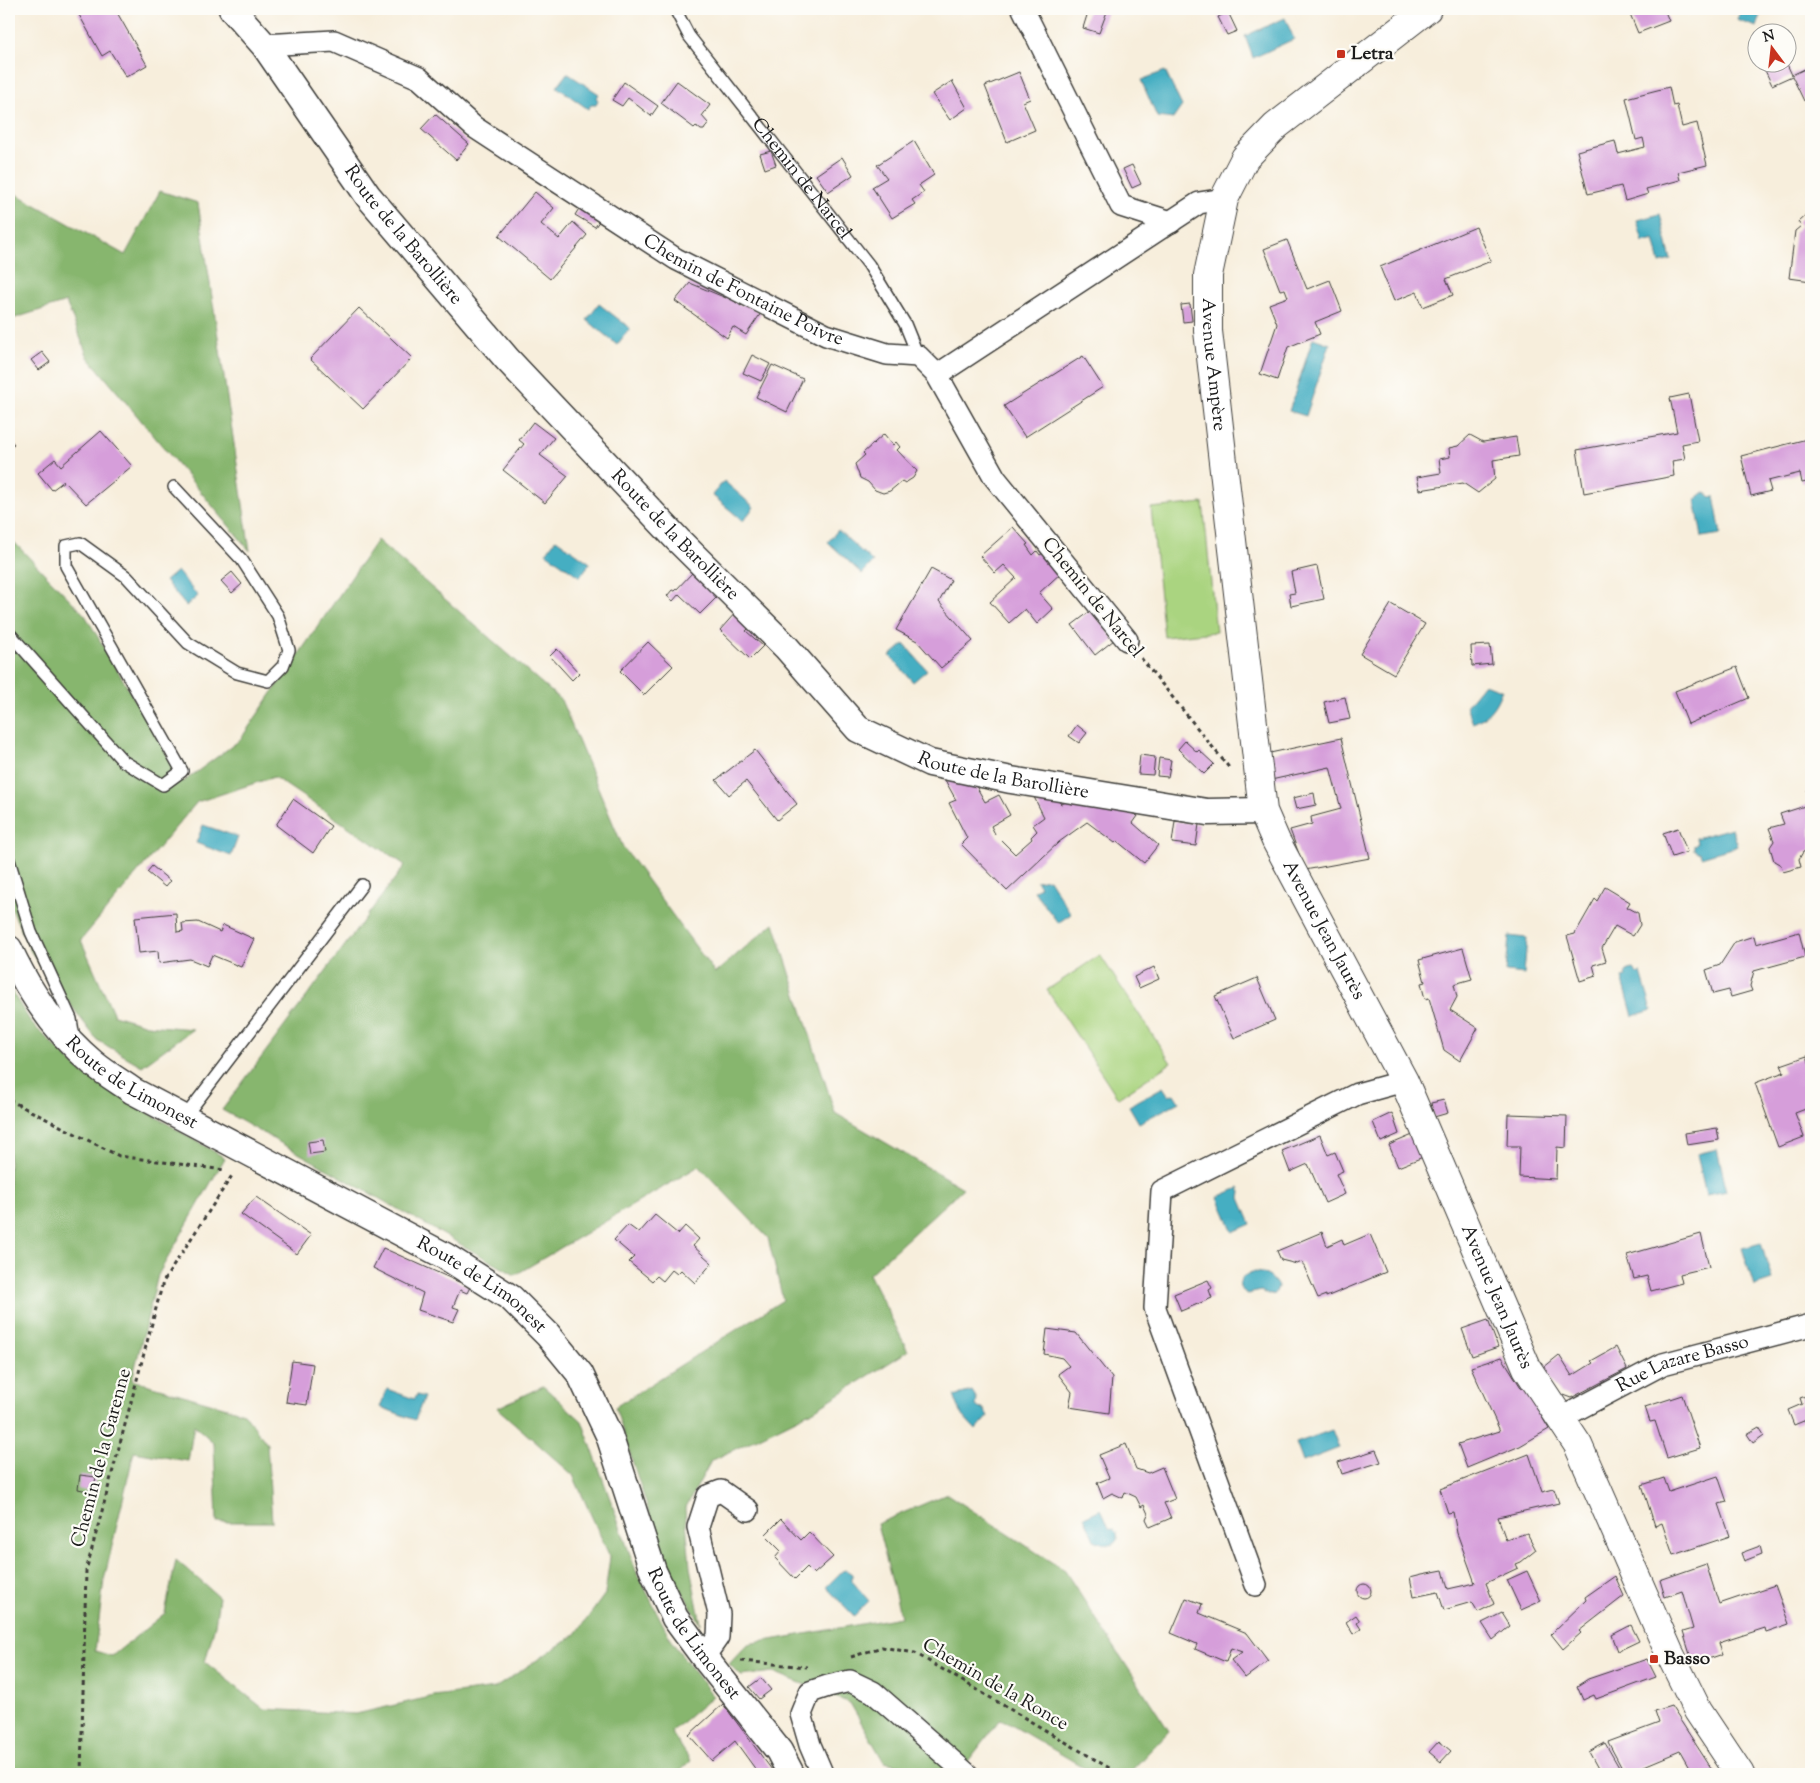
<svg xmlns="http://www.w3.org/2000/svg" width="1820" height="1783" font-family="'Sorts Mill Goudy',serif">
	<style>
		.green { fill: #aad480; stroke: #63784e }
		.forest { fill: #87b66e; stroke: #526945 }
		.water { fill: #44aec2; stroke: #30656f }
		.building { fill: #d69eda }
		.lines { fill: none; stroke-linecap: round; stroke-linejoin: round }
		.service-casing { stroke: #3d3c39; stroke-width: 14 }
		.minor-casing { stroke: #3d3c39; stroke-width: 24 }
		.tertiary-casing { stroke: #3d3c39; stroke-width: 29 }
		.secondary-casing { stroke: #3d3c39; stroke-width: 30 }
		.path { stroke: #3d3c39; stroke-width: 3; stroke-dasharray: 4 4; stroke-linecap: butt }
		.service { stroke: #fff; stroke-width: 11 }
		.minor { stroke: #fff; stroke-width: 21 }
		.tertiary { stroke: #fff; stroke-width: 26 }
		.secondary { stroke: #fff; stroke-width: 28 }
		.poi-dot { fill: #c8321e; stroke: #fdfcf7; stroke-width: 2 }
		.labels { text-anchor: middle; dominant-baseline: central; stroke-width: 4.5; stroke-linejoin: round; paint-order: stroke }
		.poi-label { font-size: 19px; font-weight: bold; fill: #1c1c1c; stroke: #fdfcf7; text-anchor: start }
		.street-label { font-size: 19px; fill: #1c1c1c; stroke: #fdfcf7 }
	</style>
	<rect width="100%" height="100%" fill="#fdfcf7"/>
	<filter id="ink" filterUnits="userSpaceOnUse"><feTurbulence type="fractalNoise" baseFrequency=".02" numOctaves="2"/><feDisplacementMap in="SourceGraphic" scale="10" xChannelSelector="R" yChannelSelector="G"/><feConvolveMatrix kernelMatrix="1 2 1 2 8 2 1 2 1" color-interpolation-filters="sRGB"/></filter>
	<filter id="wash" filterUnits="userSpaceOnUse"><feTurbulence type="fractalNoise" baseFrequency=".0096" numOctaves="4" result="noise"/><feDisplacementMap in="SourceGraphic" scale="20" xChannelSelector="R" yChannelSelector="G"/><feGaussianBlur stdDeviation="1.12" result="paint"/><feColorMatrix in="noise" values="0 0 0 0 0 0 0 0 0 0 0 0 0 0 0 0 0 1.4 0 .05"/><feComposite in="paint" operator="in"/></filter>
	<g filter="url(#wash)">
		<rect width="100%" height="100%" fill="#f7eedc"/>
		<!-- green -->
		<g class="green">
			<path d="M1203,503L1216,632L1164,637L1151,508Z"/>
			<path d="M1100,955L1171,1063L1118,1098L1047,990Z"/>
		</g>
		<!-- forest -->
		<g class="forest">
			<path d="M9,190L125,255L160,191L198,203L250,551L88,357L66,302L9,320Z"/>
			<path d="M9,537L85,615L183,782L240,740L377,540L561,700L623,847L715,973L774,923L835,1113L963,1188L869,1274L908,1351L814,1410L711,1461L685,1509L690,1567L701,1624L665,1562L615,1407L783,1300L768,1238L699,1166L515,1275L222,1110L405,865L274,777L197,802L81,940L114,1015L147,1025L193,1029L142,1066L97,1040L31,952L9,903Z"/>
			<path d="M9,987L32,1024L84,1074L225,1158L158,1275L132,1380L244,1413L267,1444L272,1522H217L214,1443L194,1425L188,1461L134,1452L104,1580L95,1651L112,1656L165,1613L176,1560L219,1597L215,1625L205,1662L264,1709L356,1714L434,1696L495,1688L576,1634L605,1594L610,1557L573,1475L497,1408L543,1386L582,1421L636,1571L672,1642L713,1696L671,1732L691,1761L677,1774H9Z"/>
			<path d="M947,1494L1065,1571L1169,1731L1128,1774H1095L1001,1719L958,1774H944L884,1762L850,1703L773,1672L741,1676L729,1664L748,1644L901,1617L877,1524Z"/>
		</g>
		<!-- water -->
		<g class="water">
			<path d="M1741,9H1763L1757,27L1737,20Z"/>
			<path d="M1285,18L1294,39L1253,58L1245,36Z"/>
			<path d="M1165,71L1182,106L1173,119L1157,117L1141,80Z"/>
			<path d="M567,73L599,94L596,97L598,101L596,105H591L588,109L557,87Z"/>
			<path d="M1660,214L1671,260L1660,263L1654,239L1643,242L1637,220Z"/>
			<path d="M599,304L630,328L617,345L587,320Z"/>
			<path d="M1313,338L1330,344L1306,416L1289,411Z"/>
			<path d="M724,481L754,507L743,521L712,495Z"/>
			<path d="M1703,493H1706L1711,497L1714,496L1721,534L1702,537L1695,500Z"/>
			<path d="M838,530L873,562L862,574L828,542Z"/>
			<path d="M556,539L590,563L580,577L546,553Z"/>
			<path d="M177,571L198,596L186,606L165,581Z"/>
			<path d="M904,644L927,670L913,682L890,656Z"/>
			<path d="M1484,684L1502,690L1501,692C1496,706 1488,717 1473,723L1466,706Z"/>
			<path d="M203,825L238,837L231,856L196,843Z"/>
			<path d="M1732,828L1738,846L1701,857L1700,853L1694,850V845L1697,843L1696,838Z"/>
			<path d="M1049,879L1071,914L1058,923L1034,891L1040,886L1036,881Z"/>
			<path d="M1509,936L1527,938L1524,974L1506,972Z"/>
			<path d="M1633,969L1638,974L1641,973L1652,1010L1633,1016L1622,978L1626,977L1625,974L1628,970Z"/>
			<path d="M1163,1087L1169,1096L1174,1094L1179,1102L1139,1123L1129,1106Z"/>
			<path d="M1717,1149L1727,1191L1706,1195L1697,1154Z"/>
			<path d="M1239,1188L1241,1193L1240,1198L1251,1224L1233,1232L1218,1197Z"/>
			<path d="M1761,1243L1772,1280L1754,1286L1742,1248Z"/>
			<path d="M1252,1272C1263,1272 1273,1276 1278,1287L1275,1294L1268,1295L1261,1291L1248,1294C1234,1287 1239,1277 1252,1272Z"/>
			<path d="M387,1389L414,1399L417,1395L424,1397L415,1420L380,1407Z"/>
			<path d="M972,1391L977,1399L976,1406L980,1409L983,1408L988,1416L976,1430L962,1415L954,1396Z"/>
			<path d="M1332,1430L1339,1448L1303,1462L1296,1443Z"/>
			<path d="M1101,1509L1109,1528C1115,1530 1118,1532 1118,1540C1112,1549 1103,1543 1094,1540L1084,1517Z"/>
			<path d="M846,1570L852,1574V1581L869,1601L854,1616L826,1587L842,1571Z"/>
		</g>
		<g id="blocks">
			<!-- building -->
			<g class="building">
				<path d="M86,9H115L147,65L126,77L110,51L102,56L78,13Z"/>
				<path d="M1086,9H1108L1099,33L1083,28L1088,12Z"/>
				<path d="M1628,9H1664L1669,21L1638,33Z"/>
				<path d="M1228,12L1237,31L1227,35L1218,17Z"/>
				<path d="M1761,62H1786L1792,75L1811,66V98L1804,101L1792,76L1772,85Z"/>
				<path d="M1019,72L1030,99L1023,102L1035,130L1007,142L985,86Z"/>
				<path d="M677,81L710,105L702,116L708,123L704,130H701L696,126L694,128L661,103Z"/>
				<path d="M952,81L967,108L950,120L932,94Z"/>
				<path d="M624,82L658,106L651,116L628,98L622,106L612,100Z"/>
				<path d="M1669,87L1673,106L1677,105L1682,127L1697,123L1707,165L1678,172L1680,180L1646,189L1648,194L1625,201L1621,186L1588,194L1577,151L1615,141L1618,154L1645,147L1643,138L1636,140L1626,98Z"/>
				<path d="M435,114L469,144L456,160L421,129Z"/>
				<path d="M914,141L934,175L919,185L924,192L912,200L915,204L892,218L872,187L887,178L877,165Z"/>
				<path d="M771,151L776,165L765,169L760,154Z"/>
				<path d="M842,157L853,175L828,192L816,175Z"/>
				<path d="M1132,165L1141,184L1132,188L1123,169Z"/>
				<path d="M535,192L554,208L541,224L559,239L573,222L587,235L550,279L499,236Z"/>
				<path d="M580,207L600,220L595,227L575,215Z"/>
				<path d="M1809,212L1811,213V281L1789,278L1795,231L1801,226L1798,222Z"/>
				<path d="M1476,227L1491,261L1446,279L1453,295L1423,307L1417,292L1394,301L1380,267Z"/>
				<path d="M1287,240L1307,289L1330,280L1342,311L1315,322L1320,334L1288,347L1277,380L1260,374L1277,324L1269,304L1288,297L1285,289L1280,290L1264,249Z"/>
				<path d="M690,283L726,298L727,296L741,306L743,303L761,313L746,335L733,327L727,338L675,301Z"/>
				<path d="M1190,304L1192,321L1183,322L1181,305Z"/>
				<path d="M359,308L412,358L363,409L310,359Z"/>
				<path d="M42,352L50,362L39,370L31,360Z"/>
				<path d="M752,355L770,364L761,381L743,373Z"/>
				<path d="M1083,356L1103,387L1025,437L1004,406Z"/>
				<path d="M772,365L803,379L787,412L756,397Z"/>
				<path d="M1689,394L1698,441L1682,444L1685,459L1672,461L1674,476L1584,493L1577,450L1677,432L1670,398Z"/>
				<path d="M533,422L554,438L540,455L568,476L545,503L503,470L524,444L519,440Z"/>
				<path d="M101,431L132,466L86,504L64,481L52,490L38,473L55,459L61,466Z"/>
				<path d="M884,434L893,445L896,442L900,447L897,450L917,471L913,478L905,483L902,481L890,491L883,493L875,490L868,482L860,478L855,464L865,455L863,453Z"/>
				<path d="M1470,435L1483,442L1516,437L1519,456L1493,460L1495,479L1478,493L1463,483L1420,490L1417,477L1441,473L1439,459L1450,457L1449,448L1458,446Z"/>
				<path d="M9,438L14,444L9,448Z"/>
				<path d="M1811,438V481L1802,483L1800,473L1768,481L1771,491L1751,496L1741,456Z"/>
				<path d="M1013,527L1028,544L1026,545L1033,555L1037,551L1040,555L1045,552L1062,572L1039,593L1053,609L1037,624L1025,609L1009,623L990,602L1016,578L1004,565L995,573L980,556Z"/>
				<path d="M1317,566L1324,599L1291,606L1289,594L1295,593L1291,572Z"/>
				<path d="M931,569L951,580L939,602L973,641L941,668L917,641L896,630Z"/>
				<path d="M232,572L242,584L232,593L221,581Z"/>
				<path d="M693,572L719,595L700,614L679,594L673,601L667,596L672,590L675,591Z"/>
				<path d="M1391,604L1425,624L1394,674L1360,654Z"/>
				<path d="M1092,610L1114,640L1095,655L1072,625Z"/>
				<path d="M736,612L751,626L746,631L763,646L750,659L720,630Z"/>
				<path d="M648,642L673,666L644,695L620,671Z"/>
				<path d="M1490,645L1492,664L1472,666L1471,646Z"/>
				<path d="M557,649L579,673L572,680L550,656Z"/>
				<path d="M1737,667L1749,698L1688,724L1675,691Z"/>
				<path d="M1345,697L1350,719L1329,723L1324,702Z"/>
				<path d="M1077,725L1087,733L1079,743L1069,736Z"/>
				<path d="M1341,738L1370,858L1305,870L1290,830L1312,824L1311,817L1341,809L1330,767L1271,780L1270,753Z"/>
				<path d="M1185,741L1197,752L1199,750L1214,764L1204,774L1178,749Z"/>
				<path d="M755,750L797,804L777,820L746,781L729,795L716,780Z"/>
				<path d="M1140,755L1155,757L1153,775L1138,774Z"/>
				<path d="M1159,758L1171,760L1168,777L1157,776Z"/>
				<path d="M945,780L976,786L985,802L999,795L1010,815L991,826L995,834L1015,854L1032,839L1031,837L1037,831L1033,825L1044,817L1033,795L1057,799L1061,804L1069,801L1122,809L1138,816L1133,823L1158,845L1144,863L1117,841L1115,843L1087,822L1059,842L1007,891L961,844L967,838L949,803L956,800Z"/>
				<path d="M1811,789V803L1807,790Z"/>
				<path d="M1314,793L1316,805L1296,809L1293,798Z"/>
				<path d="M293,799L331,826L313,853L276,825Z"/>
				<path d="M1811,804V850L1803,852L1799,859L1801,867L1783,872L1781,865L1774,861L1770,847L1774,841L1769,828L1784,824L1780,814Z"/>
				<path d="M1175,821L1199,824L1196,846L1172,843Z"/>
				<path d="M1678,828L1687,852L1672,857L1663,833Z"/>
				<path d="M152,866L170,881L165,887L147,872Z"/>
				<path d="M1605,887L1630,902L1627,907L1638,913L1640,925L1633,936L1615,926L1602,948L1606,961L1593,965L1596,976L1580,981L1567,936L1575,934L1595,899L1597,901Z"/>
				<path d="M176,913L177,932L183,931L182,923L198,922L220,932L223,925L254,939L241,967L212,955L207,966L190,959L159,963L158,951L139,953L135,917Z"/>
				<path d="M1799,932L1805,957L1754,971L1750,986L1752,991L1731,997L1729,990L1713,994L1706,970L1720,965L1735,942L1754,936L1756,944Z"/>
				<path d="M1463,948L1472,979L1454,984L1457,997L1450,1010L1478,1028L1460,1061L1444,1050L1429,998L1425,999L1421,983L1425,982L1419,960Z"/>
				<path d="M1154,967L1159,979L1139,988L1134,977Z"/>
				<path d="M1257,978L1275,1020L1234,1038L1215,996Z"/>
				<path d="M1807,1056L1811,1068V1107L1795,1113L1804,1137L1778,1147L1755,1083L1784,1072L1781,1065Z"/>
				<path d="M1444,1100L1448,1113L1434,1117L1431,1103Z"/>
				<path d="M1392,1113L1399,1134L1381,1142L1373,1122Z"/>
				<path d="M1508,1114L1567,1116L1566,1148L1557,1147L1556,1179L1519,1177L1520,1146H1507Z"/>
				<path d="M1717,1128L1719,1140L1687,1145L1685,1133Z"/>
				<path d="M1415,1134L1423,1157L1398,1167L1389,1145Z"/>
				<path d="M1320,1135L1328,1155L1335,1152L1343,1171L1336,1174L1345,1194L1325,1203L1308,1164L1290,1172L1282,1151Z"/>
				<path d="M323,1140L325,1152L310,1154L308,1142Z"/>
				<path d="M256,1197L311,1235L297,1254L241,1214Z"/>
				<path d="M655,1215L678,1234L685,1226L699,1239L693,1246L712,1263L695,1283L681,1270L677,1274L672,1270L663,1281L657,1276L652,1281L629,1262L634,1257L614,1240L628,1225L639,1233Z"/>
				<path d="M1322,1232L1327,1246L1342,1239L1344,1245L1370,1234L1386,1272L1326,1297V1295L1318,1298L1302,1262L1297,1264L1281,1260L1277,1251Z"/>
				<path d="M1701,1234L1709,1267L1680,1274L1682,1283L1651,1291L1647,1276L1634,1279L1627,1255Z"/>
				<path d="M383,1248L470,1287L467,1293L460,1290L453,1307L459,1309L453,1322L418,1310L423,1293L373,1268Z"/>
				<path d="M1208,1280L1212,1288L1209,1290L1212,1298L1181,1311L1174,1294Z"/>
				<path d="M1488,1320L1498,1347L1472,1356L1462,1329Z"/>
				<path d="M1047,1329L1076,1333L1112,1378L1109,1413L1069,1407L1072,1392L1058,1374L1069,1366L1062,1358L1044,1354Z"/>
				<path d="M1616,1347L1627,1369L1571,1398L1560,1394L1543,1368L1559,1355L1572,1376L1593,1363L1591,1361Z"/>
				<path d="M1502,1357L1522,1389L1524,1387L1549,1429L1520,1446L1467,1468L1458,1444L1500,1431L1471,1367Z"/>
				<path d="M292,1361L313,1364L307,1405L286,1402Z"/>
				<path d="M1811,1394V1418L1794,1425L1788,1410L1802,1404L1800,1398Z"/>
				<path d="M1682,1395L1700,1448L1667,1458L1655,1421L1650,1422L1645,1407Z"/>
				<path d="M1759,1427L1764,1435L1753,1443L1747,1434Z"/>
				<path d="M1126,1444L1136,1469L1148,1473L1162,1467L1175,1499L1164,1503L1171,1518L1150,1527L1146,1519L1148,1514L1144,1505L1141,1507L1136,1497L1125,1492L1123,1498L1112,1493L1103,1498L1097,1483L1109,1478L1099,1455Z"/>
				<path d="M1376,1450L1381,1462L1342,1474L1338,1462Z"/>
				<path d="M1529,1454L1542,1492L1554,1489L1559,1503L1498,1517L1506,1540L1527,1533L1536,1550L1521,1562L1516,1564L1518,1568L1486,1583L1494,1604L1478,1612L1472,1602L1444,1610L1438,1592L1414,1597L1410,1577L1422,1574L1443,1570L1448,1589L1475,1583L1457,1533L1453,1512L1448,1513L1440,1489Z"/>
				<path d="M80,1475L96,1477L93,1492L78,1489Z"/>
				<path d="M1718,1476L1727,1502L1719,1504L1730,1536L1673,1555L1662,1523L1655,1526L1642,1485L1664,1478L1669,1492Z"/>
				<path d="M781,1519L801,1540L809,1532L833,1557L814,1574L807,1567L795,1579L775,1558L781,1551L765,1535Z"/>
				<path d="M1760,1546L1762,1554L1744,1561L1741,1553Z"/>
				<path d="M1706,1564L1719,1604L1775,1585L1789,1624L1766,1632L1765,1628L1719,1643L1723,1654L1693,1664L1683,1632L1693,1629L1682,1591L1665,1597L1660,1580Z"/>
				<path d="M1527,1571L1541,1601L1521,1610L1507,1580Z"/>
				<path d="M1615,1576L1624,1596L1579,1631L1581,1633L1563,1649L1551,1634L1586,1600L1585,1597Z"/>
				<circle cx="1364" cy="1591" r="7"/>
				<path d="M1186,1598L1202,1604L1199,1613L1247,1633L1268,1661L1245,1678L1231,1660L1242,1652L1231,1648L1226,1662L1195,1649L1197,1644L1171,1633Z"/>
				<path d="M1502,1613L1510,1626L1493,1640L1482,1623Z"/>
				<path d="M1356,1615L1360,1621L1357,1623L1361,1629L1353,1634L1346,1622Z"/>
				<path d="M1631,1625L1639,1641L1618,1651L1612,1635Z"/>
				<path d="M1647,1659L1656,1677L1596,1699L1594,1695L1583,1700L1577,1686L1588,1679Z"/>
				<path d="M761,1678L771,1690L759,1699L749,1687Z"/>
				<path d="M723,1704L772,1770L774,1774H759L735,1741L712,1761L689,1735Z"/>
				<path d="M1671,1706L1715,1774H1693L1680,1751L1625,1774L1608,1742L1659,1723L1655,1711Z"/>
				<path d="M1439,1741L1451,1751L1441,1762L1429,1752Z"/>
				<path d="M1605,1743L1620,1769L1611,1774H1601L1589,1752Z"/>
			</g>
		</g>
	</g>
	<g filter="url(#ink)">
		<use href="#blocks" fill-opacity="0" stroke="#3d3c39" stroke-width="1"/>
		<g class="lines">
			<defs>
				<g id="service">
					<path id="s1" d="M675,9L689,36L869,265L905,324L918,356"/>
					<path d="M9,633L123,761L163,785L182,771L66,566V546L80,543L127,577L188,643L237,673L268,681L283,666L289,650L278,616L242,560L174,487"/>
					<path d="M9,860L31,932L71,1019L74,1038"/>
					<path d="M184,1118L362,885"/>
				</g>
				<g id="minor">
					<path d="M1023,9L1121,206L1171,222"/>
					<path id="s2" d="M264,45L334,41L419,78L474,127L676,259L826,335L887,354L918,356L937,375L995,478L1127,640"/>
					<path d="M937,375L1199,203L1224,199"/>
					<path id="s3" d="M1561,1418L1663,1364L1811,1325"/>
					<path d="M1256,1585L1155,1308L1162,1191L1357,1094L1404,1081"/>
					<path d="M704,1657L718,1637L719,1614L698,1527L708,1496L721,1491L748,1510"/>
					<path d="M821,1774L822,1773L810,1745L801,1714L810,1692L828,1686L850,1681L873,1692L967,1774"/>
				</g>
				<g id="tertiary">
					<path id="s4" d="M232,9L264,45L368,196L507,359L678,540L786,647L858,729L930,763L1011,780L1207,812L1263,811"/>
					<path id="s5" d="M9,949C29,992 56,1032 93,1063C105,1073 120,1082 133,1091L445,1256L511,1298L548,1335L580,1374L609,1435L653,1571L675,1618L704,1657L779,1751L791,1774"/>
				</g>
				<g id="secondary">
					<path id="s6" d="M1427,9L1276,126L1245,158L1224,199L1208,275V331L1263,811L1276,841L1404,1081L1527,1368L1578,1445L1669,1652L1698,1711L1740,1774"/>
				</g>
			</defs>
			<!-- service casing -->
			<use href="#service" class="service-casing"/>
			<!-- minor casing -->
			<use href="#minor" class="minor-casing"/>
			<!-- tertiary casing -->
			<use href="#tertiary" class="tertiary-casing"/>
			<!-- secondary casing -->
			<use href="#secondary" class="secondary-casing"/>
			<!-- path -->
			<g class="path">
				<path d="M1141,658L1231,770"/>
				<path d="M9,1100L119,1156L224,1170"/>
				<path d="M851,1657L882,1647L915,1653L1111,1769L1117,1774"/>
				<path d="M741,1661L807,1667"/>
				<path d="M81,1774L86,1571L163,1282L233,1174"/>
			</g>
			<!-- service -->
			<use href="#service" class="service"/>
			<!-- minor -->
			<use href="#minor" class="minor"/>
			<!-- tertiary -->
			<use href="#tertiary" class="tertiary"/>
			<!-- secondary -->
			<use href="#secondary" class="secondary"/>
		</g>
	</g>
	<!-- markers -->
	<g class="poi-dot">
		<rect x="1336" y="49" width="10" height="10" rx="2.5"/>
		<rect x="1649" y="1654" width="10" height="10" rx="2.5"/>
	</g>
	<g class="labels">
		<!-- poi labels -->
		<g class="poi-label">
			<text x="1351" y="54">Letra</text>
			<text x="1664" y="1659">Basso</text>
		</g>
		<!-- street labels -->
		<g class="street-label">
			<text stroke="none"><textPath href="#s1" startOffset="212">Chemin de Narcel</textPath></text>
			<text stroke="none"><textPath href="#s4" startOffset="284">Route de la Barollière</textPath></text>
			<text stroke="none"><textPath href="#s2" startOffset="552">Chemin de Fontaine Poivre</textPath></text>
			<text stroke="none"><textPath href="#s6" startOffset="449">Avenue Ampère</textPath></text>
			<text stroke="none"><textPath href="#s4" startOffset="689">Route de la Barollière</textPath></text>
			<text transform="translate(1092 598) rotate(51)">Chemin de Narcel</text>
			<text stroke="none"><textPath href="#s4" startOffset="1110">Route de la Barollière</textPath></text>
			<text stroke="none"><textPath href="#s6" startOffset="1032">Avenue Jean Jaurès</textPath></text>
			<text stroke="none"><textPath href="#s5" startOffset="186">Route de Limonest</textPath></text>
			<text stroke="none"><textPath href="#s5" startOffset="591">Route de Limonest</textPath></text>
			<text stroke="none"><textPath href="#s6" startOffset="1438">Avenue Jean Jaurès</textPath></text>
			<text stroke="none"><textPath href="#s3" startOffset="134">Rue Lazare Basso</textPath></text>
			<text transform="translate(102 1458) rotate(-75)">Chemin de la Garenne</text>
			<text stroke="none"><textPath href="#s5" startOffset="1011">Route de Limonest</textPath></text>
			<text transform="translate(995 1685) rotate(30)">Chemin de la Ronce</text>
		</g>
	</g>
	<!-- margin -->
	<rect width="1820" height="1783" fill="none" stroke="#fdfcf7" stroke-width="30"/>
	<!-- north arrow -->
	<g transform="translate(1772 48) rotate(345)"><circle r="24" fill="#fdfcf7" stroke="#a3a29f"/>
	<path d="M0-4L9 19L0 12L-9 19Z" fill="#c8321e"/>
	<text y="-8" font-size="14" font-weight="bold" text-anchor="middle" fill="#1c1c1c">N</text>
	</g>
</svg>
